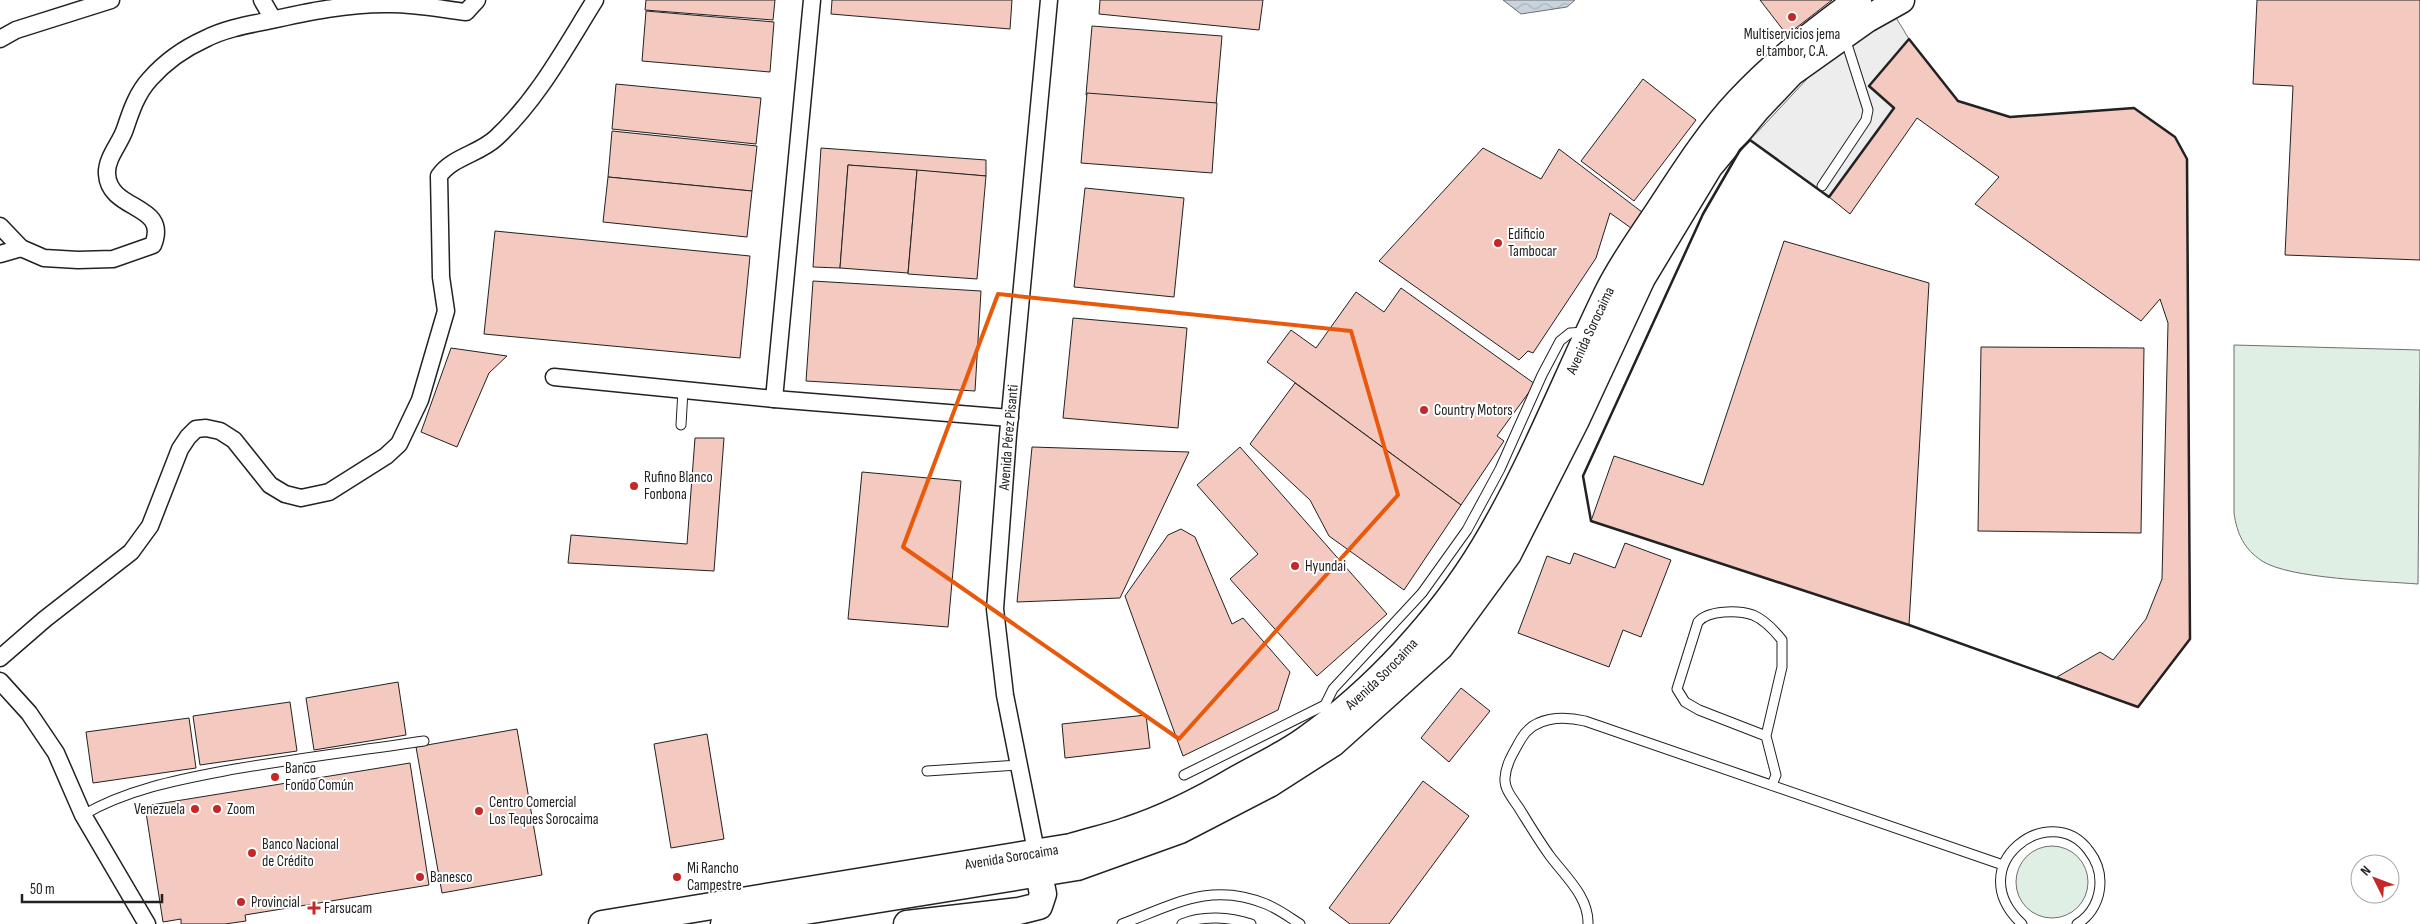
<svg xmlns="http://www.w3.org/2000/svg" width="2420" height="924" font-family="'Sofia Sans Condensed',sans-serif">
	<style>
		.grass { fill: #e0efe3; stroke: #6f6f6f }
		.parking { fill: #ededed; stroke: #6f6f6f }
		.water { fill: url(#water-waves); stroke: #6f6f6f }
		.building { fill: #f3c9c0; stroke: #222 }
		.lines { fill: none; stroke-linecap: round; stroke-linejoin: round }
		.service-casing { stroke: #222; stroke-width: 11 }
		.minor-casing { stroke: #222; stroke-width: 19 }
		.primary-casing { stroke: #222; stroke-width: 29 }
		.service { stroke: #fff; stroke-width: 9 }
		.minor { stroke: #fff; stroke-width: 16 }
		.primary { stroke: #fff; stroke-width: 26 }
		.wall { stroke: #222; stroke-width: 2.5 }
		.marked { fill: none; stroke: #e8590c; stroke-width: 4; stroke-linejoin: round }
		.poi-dot { fill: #c62828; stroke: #fff; stroke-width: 2 }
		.labels { text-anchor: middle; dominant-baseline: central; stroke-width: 4; stroke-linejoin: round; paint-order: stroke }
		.poi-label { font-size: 15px; fill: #222; stroke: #fff; text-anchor: start }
		.street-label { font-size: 15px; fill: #222; stroke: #fff }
	</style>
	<defs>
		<pattern id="water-waves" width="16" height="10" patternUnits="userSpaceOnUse" patternTransform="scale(1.25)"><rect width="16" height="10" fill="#c7d3dd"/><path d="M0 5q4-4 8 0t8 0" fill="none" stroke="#abb5bd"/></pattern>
	</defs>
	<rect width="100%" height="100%" fill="#fff"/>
	<!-- grass -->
	<g class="grass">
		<path d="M2234,345L2420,350L2418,584C2381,581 2290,579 2262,561C2244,549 2237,534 2234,513Z"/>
		<circle cx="2052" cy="882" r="36"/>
	</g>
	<!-- parking -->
	<path class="parking" d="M1895,16L1909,39L1869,86L1894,108L1829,197L1750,140L1821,64Z"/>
	<!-- water -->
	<path class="water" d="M1503,0H1575L1567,7L1521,14Z"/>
	<!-- building -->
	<g class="building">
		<path d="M646,0H775L773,20L645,10Z"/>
		<path d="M832,0H1012L1010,29L831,14Z"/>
		<path d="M1100,0H1263L1259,30L1099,14Z"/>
		<path d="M1760,0H1832L1787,35Z"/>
		<path d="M2257,0H2420V260L2285,255L2293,86L2253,84Z"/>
		<path d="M646,11L774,22L770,72L642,61Z"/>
		<path d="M1092,26L1222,36L1216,105L1086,95Z"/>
		<path d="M1909,39L1958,101L2010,117L2134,108L2175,137L2187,159L2190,639L2138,707L2057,677L2100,652L2113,660L2146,619L2162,579L2168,323L2160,299L2141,321L1975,204L1999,177L1917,118L1850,214L1829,197L1894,108L1869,86Z"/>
		<path d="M1643,79L1696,120L1634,201L1581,161Z"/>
		<path d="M616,84L761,98L756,144L612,129Z"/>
		<path d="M1087,93L1217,103L1212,173L1081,163Z"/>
		<path d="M612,131L757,146L752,191L608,177Z"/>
		<path d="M821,148L986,160V176L848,165L840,268L813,267Z"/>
		<path d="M1483,148L1541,179L1559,149L1642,212L1631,228L1610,213L1596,258L1533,353L1528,351L1519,360L1379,261Z"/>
		<path d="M848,165L917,170L908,273L840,268Z"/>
		<path d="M917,170L986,176L977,279L908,274Z"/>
		<path d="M608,177L752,191L747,237L603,222Z"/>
		<path d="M1085,188L1184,198L1174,297L1074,287Z"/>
		<path d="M495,231L750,256L740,358L484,334Z"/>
		<path d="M1784,241L1929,283L1909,625L1591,521L1614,456L1703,485Z"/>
		<path d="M813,281L981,291L975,391L806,381Z"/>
		<path d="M1401,288L1535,384L1497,436L1504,441L1461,505L1267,362L1291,330L1316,348L1356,292L1384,312Z"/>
		<path d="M1073,318L1187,328L1178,428L1063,418Z"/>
		<path d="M1981,347L2144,348L2141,533L1978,531Z"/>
		<path d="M451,348L507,356L489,373L457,447L421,432Z"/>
		<path d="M1295,383L1461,505L1404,590L1329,536L1310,500L1250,444Z"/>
		<path d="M695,438H724L714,571L568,563L571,535L687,544Z"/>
		<path d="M1032,447L1189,452L1120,598L1017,602Z"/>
		<path d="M1240,447L1387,614L1317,676L1230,579L1258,554L1197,485Z"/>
		<path d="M862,472L961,481L948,627L848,619Z"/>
		<path d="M1181,529L1195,537L1232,624L1243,618L1290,672L1278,710L1183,756L1125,596L1168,535Z"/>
		<path d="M1625,543L1671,560L1641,637L1623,630L1609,667L1518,633L1547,556L1570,564L1574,553L1615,568Z"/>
		<path d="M398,682L406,735L314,750L306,698Z"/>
		<path d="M1461,688L1490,711L1449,762L1421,738Z"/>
		<path d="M290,702L297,751L200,765L193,716Z"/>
		<path d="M1146,715L1150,748L1065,758L1062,724Z"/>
		<path d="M189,718L196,768L93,783L86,732Z"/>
		<path d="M517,729L542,875L442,893L416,747Z"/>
		<path d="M707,734L724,839L671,848L654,744Z"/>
		<path d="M410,763L429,885L245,915L246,921L225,924H181V919L163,922L145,806Z"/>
		<path d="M1423,781L1469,816L1389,924H1350L1329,908Z"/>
	</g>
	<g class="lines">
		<defs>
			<g id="service">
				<path d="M1822,186L1866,120L1868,110L1845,38"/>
				<path d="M681,425L683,390"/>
				<path d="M1326,720L1325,705L1333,689L1422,593L1467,530L1500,469L1542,375L1560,341L1570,333L1585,332"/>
				<path d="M1766,736L1699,710L1685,702L1677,689L1698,622C1708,610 1738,610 1753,615C1765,620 1774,630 1782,640V667L1766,736L1776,775L1772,785"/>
				<path d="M927,771L1019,765"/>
				<path d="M1184,775L1325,705"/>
				<path d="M83,815C126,790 176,780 224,771C290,759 357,751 424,741"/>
				<path d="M1122,924C1173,905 1211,881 1266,904C1278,909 1289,917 1300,924"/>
				<path d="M1182,924C1203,915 1230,917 1251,924"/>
				<path d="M1588,924C1589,897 1565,876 1550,856C1539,841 1529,824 1519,808C1513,799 1504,789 1505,778C1506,763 1514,752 1521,739C1534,716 1563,716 1585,721L2003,865"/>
				<path d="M2022,924C1959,865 2051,798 2089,851C2096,860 2100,870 2100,882C2100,899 2092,915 2077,924"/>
			</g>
			<g id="minor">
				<path d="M262,0L273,19"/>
				<path d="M0,39L16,30L111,0"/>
				<path d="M0,226L21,248L44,258L78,260L113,259L153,245C170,203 109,212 107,174C106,158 120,144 125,129C131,111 137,93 150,79C165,62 185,48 205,39C224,29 247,25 267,21C307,12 349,3 391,4C416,4 441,9 466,12L477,0"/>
				<path d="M0,254L21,248"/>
				<path d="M554,377L774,399L1010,418"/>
				<path d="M774,399L812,0"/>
				<path d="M0,658L45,619L131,552L150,526L180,449L188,437L196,429L206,428L220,431L234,440L270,485L285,494L301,498L329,492L386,456L399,444L420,400L446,311L441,277L439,176C452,157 479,154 496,138C538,99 565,48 595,0"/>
				<path d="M0,681L29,713L56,753L83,815L147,924"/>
				<path id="s1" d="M1038,861L1005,695L995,609L1008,435L1049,0"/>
			</g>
			<g id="primary">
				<path id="s2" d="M602,924L1071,847C1090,841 1110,837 1129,830C1166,818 1203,799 1237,779C1260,766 1284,755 1305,740C1374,691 1440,620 1484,547C1532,467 1566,378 1607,294C1621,265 1640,239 1658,212C1683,174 1708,134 1739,101C1774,63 1817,30 1858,0"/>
				<path d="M724,924L1077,867L1180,830L1269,784L1333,743L1440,647L1508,554L1576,420L1642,278L1709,167L1757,109L1791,73L1867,19L1901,0"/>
				<path d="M907,924L1019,911L1039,906L1043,894L1039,874"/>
			</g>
		</defs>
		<!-- service casing -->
		<use href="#service" class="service-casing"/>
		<!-- minor casing -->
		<use href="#minor" class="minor-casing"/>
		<!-- primary casing -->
		<use href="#primary" class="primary-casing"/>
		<!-- service -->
		<use href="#service" class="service"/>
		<!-- minor -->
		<use href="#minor" class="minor"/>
		<!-- primary -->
		<use href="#primary" class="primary"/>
		<!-- wall -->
		<path class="wall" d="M1909,39L1958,101L2010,117L2134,108L2175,137L2187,159L2190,639L2138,707L1909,625L1591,521L1583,476L1703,214L1740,150L1750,140L1829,197L1894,108L1869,86Z"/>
	</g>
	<!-- marked area -->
	<path class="marked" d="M998,294L1351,331L1398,495L1179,739L903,547Z"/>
	<!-- markers -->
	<g class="poi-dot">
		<circle cx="1792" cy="17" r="5"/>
		<circle cx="1498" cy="243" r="5"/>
		<circle cx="1424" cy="410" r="5"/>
		<circle cx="634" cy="486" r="5"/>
		<circle cx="1295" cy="566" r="5"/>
		<circle cx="275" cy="777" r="5"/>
		<circle cx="195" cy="809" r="5"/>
		<circle cx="217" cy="809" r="5"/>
		<circle cx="479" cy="811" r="5"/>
		<circle cx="252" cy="853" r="5"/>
		<circle cx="420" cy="877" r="5"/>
		<circle cx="677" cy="877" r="5"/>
		<circle cx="241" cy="902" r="5"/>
		<path d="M311.5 900.5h5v5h5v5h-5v5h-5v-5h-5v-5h5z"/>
	</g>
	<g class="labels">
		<!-- poi labels -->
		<g class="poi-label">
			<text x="1792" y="34" text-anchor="middle">Multiservicios jema<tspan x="1792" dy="17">el tambor, C.A.</tspan></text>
			<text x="1508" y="234">Edificio<tspan x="1508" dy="17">Tambocar</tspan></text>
			<text x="1434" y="410">Country Motors</text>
			<text x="644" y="477">Rufino Blanco<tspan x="644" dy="17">Fonbona</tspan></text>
			<text x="1305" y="566">Hyundai</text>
			<text x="285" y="768">Banco<tspan x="285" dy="17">Fondo Común</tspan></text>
			<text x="489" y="802">Centro Comercial<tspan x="489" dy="17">Los Teques Sorocaima</tspan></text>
			<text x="185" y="809" text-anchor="end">Venezuela</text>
			<text x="227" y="809">Zoom</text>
			<text x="262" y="844">Banco Nacional<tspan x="262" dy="17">de Crédito</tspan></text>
			<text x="687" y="868">Mi Rancho<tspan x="687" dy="17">Campestre</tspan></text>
			<text x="430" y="877">Banesco</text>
			<text x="251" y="902">Provincial</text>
			<text x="324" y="908">Farsucam</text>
		</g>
		<!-- street labels -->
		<g class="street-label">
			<text stroke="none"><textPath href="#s2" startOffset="1240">Avenida Sorocaima</textPath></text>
			<text stroke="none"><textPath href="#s1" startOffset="428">Avenida Pérez Pisanti</textPath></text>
			<text stroke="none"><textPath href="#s2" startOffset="835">Avenida Sorocaima</textPath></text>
			<text stroke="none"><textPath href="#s2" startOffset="415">Avenida Sorocaima</textPath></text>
		</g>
	</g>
	<!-- north arrow -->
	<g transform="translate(2375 879) rotate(312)"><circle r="24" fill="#ffffff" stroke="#a7a7a7"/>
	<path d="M0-4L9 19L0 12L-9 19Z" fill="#c62828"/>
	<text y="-8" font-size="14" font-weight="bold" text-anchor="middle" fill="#222222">N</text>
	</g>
	<!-- scale -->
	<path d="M22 894v8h140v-8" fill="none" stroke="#222222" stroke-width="2.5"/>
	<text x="30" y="894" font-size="15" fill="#222222" stroke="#ffffff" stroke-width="4" paint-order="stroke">50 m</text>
</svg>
